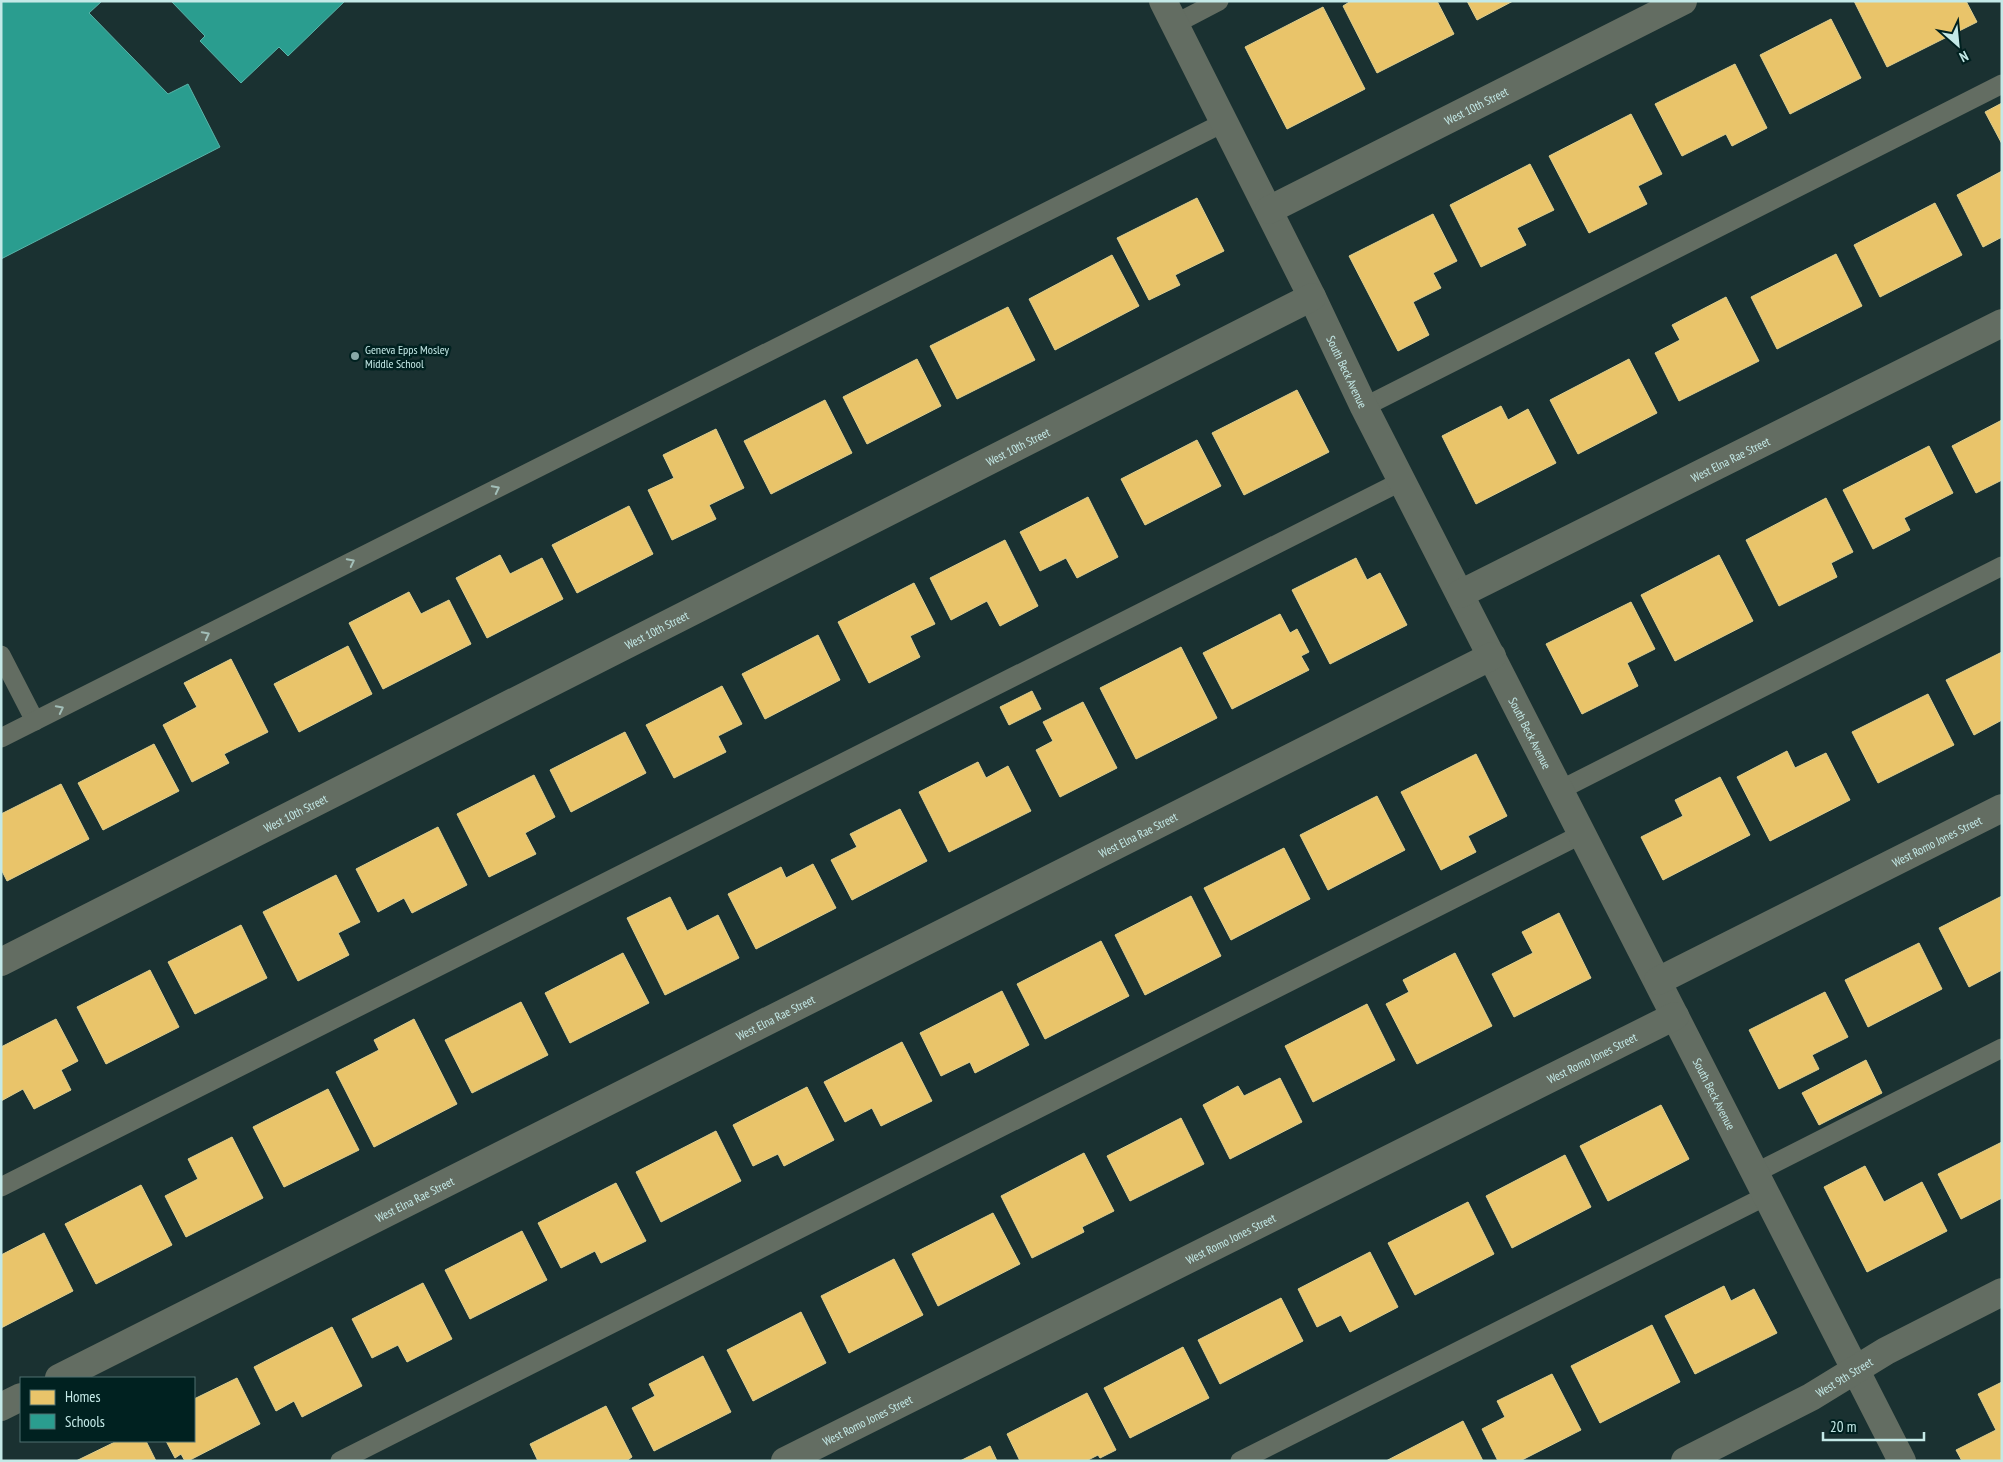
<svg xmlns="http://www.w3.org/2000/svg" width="2003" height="1462" font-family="'PT Sans Narrow',sans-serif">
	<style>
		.homes { fill: #e9c46a; stroke: #decf90 }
		.schools { fill: #2a9d8f; stroke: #58b4a9 }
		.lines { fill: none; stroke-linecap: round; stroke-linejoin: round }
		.service { stroke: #636d62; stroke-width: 19 }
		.minor { stroke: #636d62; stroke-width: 28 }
		.oneway { stroke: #a2beb8 }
		.poi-dot { fill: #88a9a7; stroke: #002120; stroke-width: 2 }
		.labels { text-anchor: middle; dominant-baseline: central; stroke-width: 5; stroke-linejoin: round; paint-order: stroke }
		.street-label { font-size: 12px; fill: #c4e9e7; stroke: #002120 }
		.poi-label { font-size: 12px; fill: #c4e9e7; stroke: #002120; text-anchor: start }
	</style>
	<rect width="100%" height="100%" fill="#1a3131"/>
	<!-- homes -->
	<g class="homes">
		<path d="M1351,1H1437L1454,34L1377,73L1343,6Z"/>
		<path d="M1467,1H1513L1477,20Z"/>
		<path d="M1854,1H1966L1977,22L1887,67Z"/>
		<path d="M1323,7L1365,89L1287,129L1245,47Z"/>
		<path d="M1831,19L1861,78L1790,114L1760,55Z"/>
		<path d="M1735,64L1767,128L1732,146L1726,134L1682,156L1655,104Z"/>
		<path d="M2002,103V144L1985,112Z"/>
		<path d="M1631,114L1662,174L1638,186L1647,204L1589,233L1549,156Z"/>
		<path d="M1530,164L1554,210L1517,228L1526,245L1481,267L1450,205Z"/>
		<path d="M2002,171V237L1983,247L1957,195Z"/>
		<path d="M1197,198L1224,251L1175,275L1180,285L1149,300L1117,238Z"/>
		<path d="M1935,203L1962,255L1880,297L1854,245Z"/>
		<path d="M1433,214L1457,261L1433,273L1441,288L1413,302L1429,335L1398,351L1349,256Z"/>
		<path d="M1836,254L1862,306L1777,349L1751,297Z"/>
		<path d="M1112,255L1139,306L1055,350L1029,299Z"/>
		<path d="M1726,297L1759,361L1679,401L1655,353L1680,340L1672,325Z"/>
		<path d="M1008,307L1035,360L957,399L930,346Z"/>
		<path d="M917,359L941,406L867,444L843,397Z"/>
		<path d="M1629,359L1657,413L1578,454L1550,400Z"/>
		<path d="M1297,390L1329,452L1244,495L1212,433Z"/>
		<path d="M825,400L852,453L771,494L744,441Z"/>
		<path d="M1501,406L1508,420L1528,409L1556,463L1476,504L1442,436Z"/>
		<path d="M2002,420V480L1976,493L1952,446Z"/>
		<path d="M716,429L744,488L709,505L716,519L672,540L648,490L674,478L663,455Z"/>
		<path d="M1197,440L1221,486L1145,525L1121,479Z"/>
		<path d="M1929,446L1953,493L1904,518L1910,530L1873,549L1843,490Z"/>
		<path d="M1088,497L1118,557L1077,578L1066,558L1040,571L1020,532Z"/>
		<path d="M1826,498L1853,552L1831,563L1837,577L1779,606L1746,540Z"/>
		<path d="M629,506L653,554L577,593L552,545Z"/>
		<path d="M1005,540L1038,606L1000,626L987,601L951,620L930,578Z"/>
		<path d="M500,555L510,574L542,558L563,599L487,638L456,578Z"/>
		<path d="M1719,555L1753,621L1675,661L1641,595Z"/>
		<path d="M1356,558L1367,580L1380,573L1407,625L1330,664L1292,590Z"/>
		<path d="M914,583L935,624L910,636L920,657L869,683L838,622Z"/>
		<path d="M409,592L421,614L449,600L471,644L383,689L349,623Z"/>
		<path d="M1631,602L1655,649L1627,663L1638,686L1582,714L1546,644Z"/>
		<path d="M1280,614L1290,633L1297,629L1309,652L1301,656L1309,670L1232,709L1203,653Z"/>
		<path d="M818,635L840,680L765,719L742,674Z"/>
		<path d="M348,646L372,694L299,732L274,684Z"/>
		<path d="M1181,647L1217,718L1136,759L1100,688Z"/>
		<path d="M2002,652V720L1974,735L1946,680Z"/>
		<path d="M231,659L268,732L224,754L229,763L192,782L163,725L197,707L184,683Z"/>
		<path d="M722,686L742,724L718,736L726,752L674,778L646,725Z"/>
		<path d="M1032,691L1041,709L1009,725L1000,707Z"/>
		<path d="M1928,694L1954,745L1878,783L1852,732Z"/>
		<path d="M1083,702L1117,768L1060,797L1036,750L1053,741L1043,722Z"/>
		<path d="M625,732L646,773L571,812L550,770Z"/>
		<path d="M154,744L179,791L103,830L78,783Z"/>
		<path d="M1787,751L1795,768L1826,753L1850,800L1770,841L1737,777Z"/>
		<path d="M1476,754L1507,816L1468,836L1476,852L1441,870L1401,792Z"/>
		<path d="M978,762L986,778L1008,766L1031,811L949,852L919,792Z"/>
		<path d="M534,775L555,817L525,833L536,854L489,877L457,814Z"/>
		<path d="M1720,777L1750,835L1663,880L1641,837L1683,816L1675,800Z"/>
		<path d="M61,784L89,839L7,881L1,869V814Z"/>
		<path d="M1377,796L1405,850L1328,890L1300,835Z"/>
		<path d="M900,809L927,861L852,900L831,860L857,847L850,834Z"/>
		<path d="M438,827L467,885L412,913L404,898L378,912L356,869Z"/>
		<path d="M1284,848L1310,899L1231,940L1204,888Z"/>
		<path d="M813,864L836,908L756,949L728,894L781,867L786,878Z"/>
		<path d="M336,875L360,922L338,933L349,955L298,981L263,912Z"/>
		<path d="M1191,896L1221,956L1145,995L1115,935Z"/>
		<path d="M2002,896V970L1969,987L1939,928Z"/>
		<path d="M670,897L687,931L718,915L739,958L665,995L627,918Z"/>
		<path d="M1559,913L1591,978L1514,1017L1492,974L1533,953L1522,932Z"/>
		<path d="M241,925L267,978L195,1014L168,962Z"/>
		<path d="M1101,941L1129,996L1045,1039L1017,984Z"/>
		<path d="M1919,943L1942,989L1868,1027L1845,980Z"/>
		<path d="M623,953L649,1003L570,1043L545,993Z"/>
		<path d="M1455,953L1492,1026L1417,1064L1386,1004L1409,992L1403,980Z"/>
		<path d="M150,970L179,1027L106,1064L77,1007Z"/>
		<path d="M1002,991L1029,1045L975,1073L970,1062L941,1076L920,1033Z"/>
		<path d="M1825,992L1848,1037L1812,1055L1819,1069L1779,1089L1749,1030Z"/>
		<path d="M521,1002L548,1055L472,1093L445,1040Z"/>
		<path d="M1367,1004L1395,1060L1313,1102L1285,1046Z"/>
		<path d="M56,1019L78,1061L61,1070L71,1090L34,1109L23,1089L1,1101V1047Z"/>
		<path d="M414,1019L457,1104L374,1147L336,1072L379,1050L374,1040Z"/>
		<path d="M902,1042L932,1101L881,1126L872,1108L845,1122L824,1082Z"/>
		<path d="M1866,1060L1882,1093L1819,1125L1802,1093Z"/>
		<path d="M1280,1078L1302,1122L1230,1159L1203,1105L1238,1086L1244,1096Z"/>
		<path d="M807,1087L834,1140L784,1166L778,1154L753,1166L733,1125Z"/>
		<path d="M328,1089L359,1150L284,1187L253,1127Z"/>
		<path d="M1661,1105L1689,1159L1608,1201L1580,1146Z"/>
		<path d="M1181,1118L1204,1164L1130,1201L1107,1156Z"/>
		<path d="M716,1131L741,1181L661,1222L636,1172Z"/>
		<path d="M232,1137L263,1198L186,1237L165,1196L198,1179L188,1159Z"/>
		<path d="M2002,1142V1198L1961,1219L1938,1174Z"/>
		<path d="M1084,1153L1114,1211L1082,1227L1084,1232L1032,1258L1001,1196Z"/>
		<path d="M1565,1155L1591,1207L1512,1248L1486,1196Z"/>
		<path d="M1865,1166L1884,1202L1922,1182L1947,1231L1867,1272L1824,1187Z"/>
		<path d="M616,1183L646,1241L601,1263L595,1251L561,1268L538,1223Z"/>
		<path d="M141,1185L172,1245L96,1284L65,1224Z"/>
		<path d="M1468,1202L1494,1254L1415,1295L1388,1243Z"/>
		<path d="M993,1213L1020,1264L938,1306L912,1254Z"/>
		<path d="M522,1231L547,1280L470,1319L445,1270Z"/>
		<path d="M44,1233L73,1291L1,1328V1255Z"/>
		<path d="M1370,1252L1398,1307L1350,1332L1341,1315L1317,1327L1298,1289Z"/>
		<path d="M894,1259L923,1315L849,1353L821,1296Z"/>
		<path d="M423,1283L452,1339L407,1362L398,1345L372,1358L352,1319Z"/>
		<path d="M1724,1286L1731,1301L1754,1289L1777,1333L1695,1374L1665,1316Z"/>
		<path d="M1281,1298L1303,1341L1220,1384L1198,1340Z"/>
		<path d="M801,1312L826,1363L753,1401L727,1350Z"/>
		<path d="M1652,1325L1680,1382L1600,1423L1571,1366Z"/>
		<path d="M332,1327L362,1386L302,1417L294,1401L276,1411L254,1367Z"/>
		<path d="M1183,1347L1209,1398L1130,1438L1104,1388Z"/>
		<path d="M703,1356L731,1412L654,1451L632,1408L655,1396L649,1384Z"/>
		<path d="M1552,1374L1581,1430L1520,1461H1498L1482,1429L1505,1417L1497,1401Z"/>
		<path d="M237,1378L260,1424L188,1461H185L181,1454L175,1458L166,1441H194V1399Z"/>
		<path d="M2002,1382V1461H1962L1956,1450L1996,1430L1978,1394Z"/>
		<path d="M1087,1393L1116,1450L1100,1458L1098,1455L1086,1461H1020L1007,1434Z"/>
		<path d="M606,1406L632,1457L626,1461H538L530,1444Z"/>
		<path d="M1463,1421L1483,1461H1386Z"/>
		<path d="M117,1441H146L156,1461H76Z"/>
		<path d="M990,1446L997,1461H960Z"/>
	</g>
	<!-- schools -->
	<g class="schools">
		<path d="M102,1L89,13L168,94L188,84L220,147L1,259V2Z"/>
		<path d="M171,1H345L288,56L279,47L241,83L200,41L205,36Z"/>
	</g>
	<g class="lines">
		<!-- service -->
		<g class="service">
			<path d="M1175,24L1219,1"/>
			<path d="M1364,407L2002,84"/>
			<path d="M1,655L35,721"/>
			<path d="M1,738L1225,122"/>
			<path d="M1560,790L2002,566"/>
			<path d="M1755,1173L2002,1048"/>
			<path d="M1,1187L1402,481"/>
			<path d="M340,1461L1582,834"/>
			<path d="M1240,1461L1766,1196"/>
		</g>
		<!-- minor -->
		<g class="minor">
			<path id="s1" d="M1163,1L1312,297L1364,407L1902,1461"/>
			<path id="s2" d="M1269,210L1683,1"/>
			<path id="s3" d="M1460,594L2002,323"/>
			<path id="s4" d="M1,962L1312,297"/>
			<path id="s5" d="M1658,981L2002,808"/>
			<path id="s6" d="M59,1378L1492,656"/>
			<path d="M1,1407L21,1397"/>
			<path id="s7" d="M785,1461L1675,1016"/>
			<path id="s8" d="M1685,1461L1811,1397L1886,1351L2002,1292"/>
		</g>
	</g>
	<!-- one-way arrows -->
	<defs><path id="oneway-chevron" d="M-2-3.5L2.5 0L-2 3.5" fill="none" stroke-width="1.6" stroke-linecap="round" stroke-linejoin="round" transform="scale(1.25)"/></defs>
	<g class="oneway">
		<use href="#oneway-chevron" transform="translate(496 489) rotate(-27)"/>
		<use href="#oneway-chevron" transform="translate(351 562) rotate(-27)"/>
		<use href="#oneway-chevron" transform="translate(206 635) rotate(-27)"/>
		<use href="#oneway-chevron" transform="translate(60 709) rotate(-27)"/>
	</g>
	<!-- markers -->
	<circle class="poi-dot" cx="355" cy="356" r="5"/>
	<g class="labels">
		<!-- street labels -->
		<g class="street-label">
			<text stroke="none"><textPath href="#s2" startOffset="232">West 10th Street</textPath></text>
			<text stroke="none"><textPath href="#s1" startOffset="414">South Beck Avenue</textPath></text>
			<text stroke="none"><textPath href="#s4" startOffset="1140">West 10th Street</textPath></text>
			<text stroke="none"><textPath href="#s3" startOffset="302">West Elna Rae Street</textPath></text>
			<text stroke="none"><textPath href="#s4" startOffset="735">West 10th Street</textPath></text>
			<text stroke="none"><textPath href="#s1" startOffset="819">South Beck Avenue</textPath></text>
			<text stroke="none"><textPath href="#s4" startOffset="330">West 10th Street</textPath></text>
			<text stroke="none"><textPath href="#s6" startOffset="1208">West Elna Rae Street</textPath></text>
			<text stroke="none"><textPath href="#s5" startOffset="312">West Romo Jones Street</textPath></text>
			<text stroke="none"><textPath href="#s6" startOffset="802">West Elna Rae Street</textPath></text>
			<text stroke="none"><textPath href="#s7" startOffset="902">West Romo Jones Street</textPath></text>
			<text stroke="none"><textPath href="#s1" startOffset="1224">South Beck Avenue</textPath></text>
			<text stroke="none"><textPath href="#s6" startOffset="398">West Elna Rae Street</textPath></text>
			<text stroke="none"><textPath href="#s7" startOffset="498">West Romo Jones Street</textPath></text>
			<text stroke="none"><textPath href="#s8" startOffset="180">West 9th Street</textPath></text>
			<text stroke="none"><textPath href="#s7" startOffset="92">West Romo Jones Street</textPath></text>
		</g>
		<!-- poi labels -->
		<g class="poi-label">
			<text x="365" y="349">Geneva Epps Mosley<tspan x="365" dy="14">Middle School</tspan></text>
		</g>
	</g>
	<!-- border -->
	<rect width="2003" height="1462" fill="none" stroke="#c4e9e7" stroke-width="5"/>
	<!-- legend -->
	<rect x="20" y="1377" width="175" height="65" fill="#002120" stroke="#4e7170"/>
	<rect x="30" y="1390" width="25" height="15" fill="#e9c46a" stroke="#4e7170"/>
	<text x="65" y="1402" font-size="15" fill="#c4e9e7">Homes</text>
	<rect x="30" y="1414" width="25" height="15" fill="#2a9d8f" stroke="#4e7170"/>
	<text x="65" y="1427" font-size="15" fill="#c4e9e7">Schools</text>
	<!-- north arrow -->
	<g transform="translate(1958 45) rotate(153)" stroke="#002120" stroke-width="4" paint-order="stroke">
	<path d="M0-4L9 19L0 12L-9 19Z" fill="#c4e9e7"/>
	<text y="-8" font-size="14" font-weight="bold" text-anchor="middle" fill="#c4e9e7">N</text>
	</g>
	<!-- scale -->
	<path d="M1823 1432v8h101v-8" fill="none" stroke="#c4e9e7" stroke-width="2.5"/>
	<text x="1830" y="1432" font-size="15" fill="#c4e9e7" stroke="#002120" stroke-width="4" paint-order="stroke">20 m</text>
</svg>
